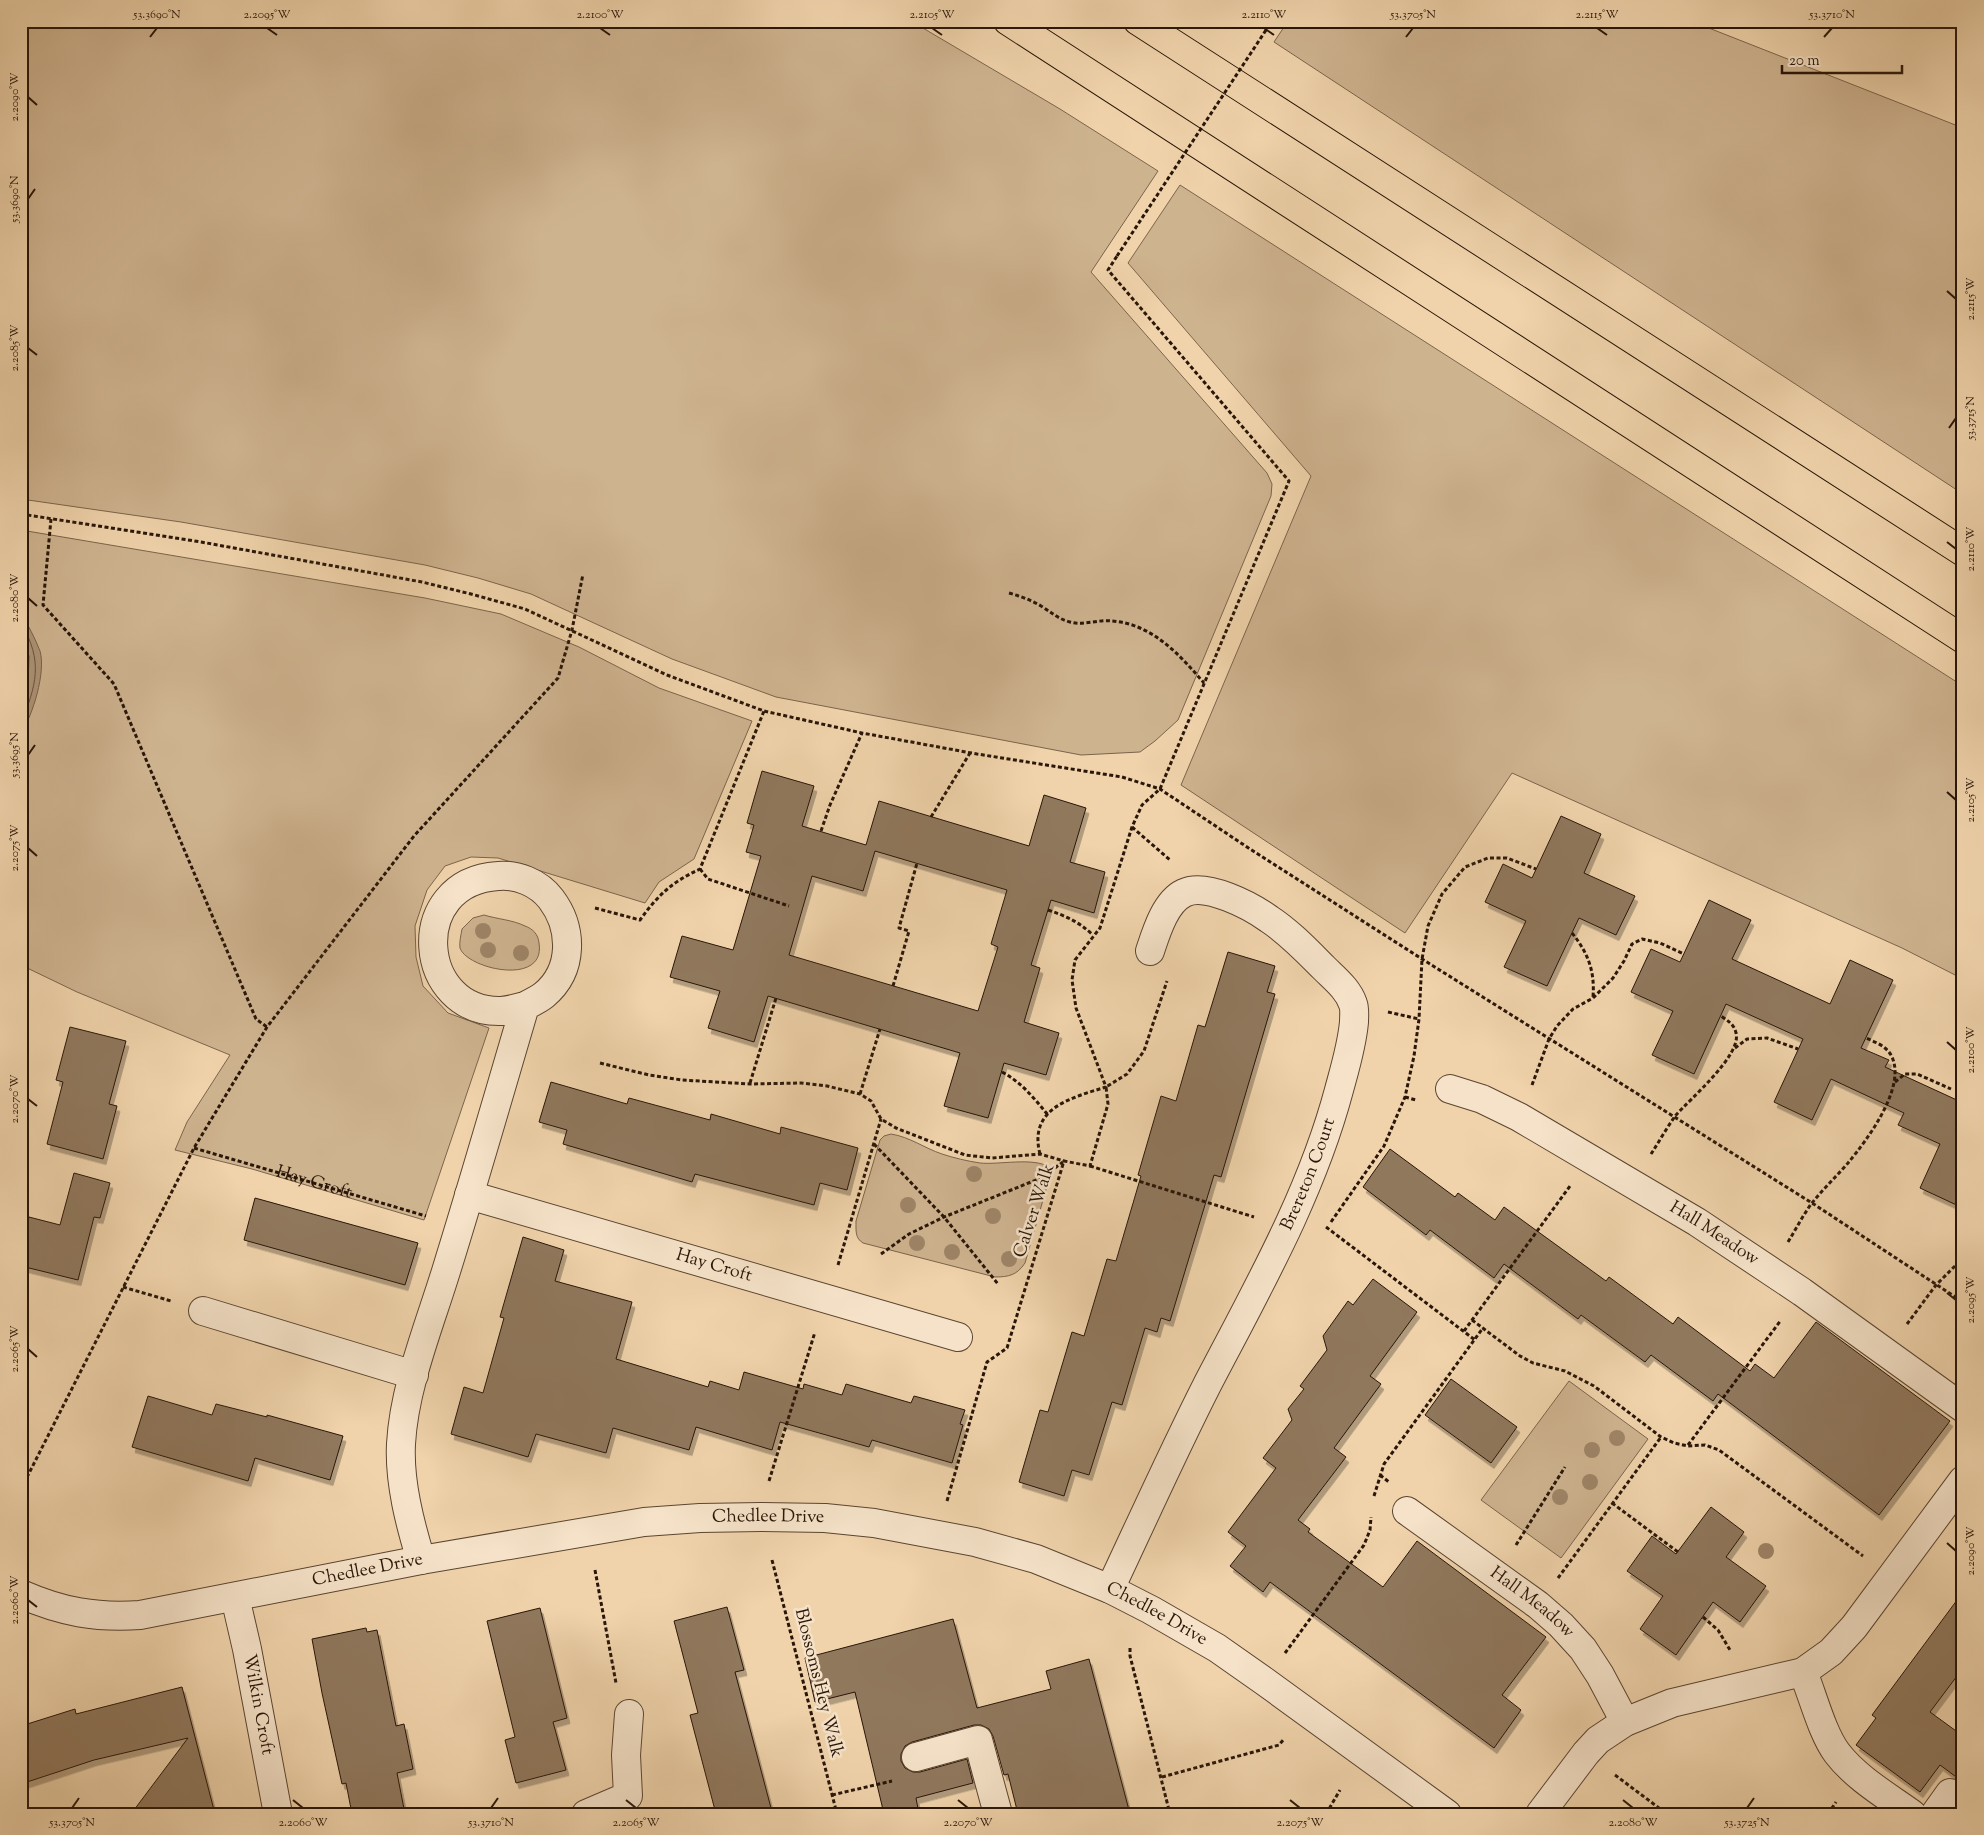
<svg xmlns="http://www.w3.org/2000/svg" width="1984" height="1835" font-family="'Sorts Mill Goudy',serif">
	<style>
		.green { fill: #ceb38f; stroke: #7c644c }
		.water { fill: #ac9374; stroke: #786149 }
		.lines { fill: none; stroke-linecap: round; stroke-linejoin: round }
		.shore { stroke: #6a543e; stroke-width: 1 }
		.building { fill: #90785d; stroke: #291608; fill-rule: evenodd; filter: url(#shadow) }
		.minor-casing { stroke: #5b4531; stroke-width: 30 }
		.highway-casing { stroke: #291608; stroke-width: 30 }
		.path { stroke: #291608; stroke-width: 3; stroke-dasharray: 4 2.5; stroke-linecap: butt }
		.minor { stroke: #f5e2c8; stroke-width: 28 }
		.highway { stroke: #f0d3ab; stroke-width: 28 }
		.path-bridge { stroke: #291608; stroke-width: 3; stroke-dasharray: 4 2.5; stroke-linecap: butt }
		.tree { fill: #9e8567 }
		.ticks { fill: none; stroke: #291608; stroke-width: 2 }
		.labels { text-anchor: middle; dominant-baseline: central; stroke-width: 5; stroke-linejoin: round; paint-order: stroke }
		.street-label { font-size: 18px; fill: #291608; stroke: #f5e2c8 }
		.neatline { fill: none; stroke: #291608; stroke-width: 2 }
		.ticks-label { font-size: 12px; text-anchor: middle; fill: #291608 }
	</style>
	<defs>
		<filter id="shadow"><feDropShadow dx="3" dy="5.5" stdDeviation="0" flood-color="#0004"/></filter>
	</defs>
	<rect width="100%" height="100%" fill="#f0d3ab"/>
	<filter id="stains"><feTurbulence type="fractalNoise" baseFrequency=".004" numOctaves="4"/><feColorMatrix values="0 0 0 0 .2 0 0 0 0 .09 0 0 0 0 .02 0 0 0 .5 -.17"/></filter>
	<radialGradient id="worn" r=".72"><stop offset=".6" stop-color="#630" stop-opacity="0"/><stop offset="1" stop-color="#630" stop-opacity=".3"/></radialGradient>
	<!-- green -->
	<g class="green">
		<path d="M21,21H911L1060,109L1158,171L1091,272L1267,473L1272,484L1271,496L1178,720L1155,741L1140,752L1081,755L776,697L672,659L531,594L478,578L425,565L181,522L21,499Z"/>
		<path d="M1288,21H1691L1963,128V494L1274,42Z"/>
		<path d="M1180,185L1963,686V979L1902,948L1512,773L1405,933L1181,785L1311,476L1128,263Z"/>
		<path d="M21,530L425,598L501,614L579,647L659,688L752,721L694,859L659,882L645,903L498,858L471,857L445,866L427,890L415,926L416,957L423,986L448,1013L489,1028L424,1220L252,1169L175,1150L187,1122L230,1055L77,992L23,966L21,970Z"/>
		<path d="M484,915C497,919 513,920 525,926C533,929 538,934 539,943C546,987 467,969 460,948C459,943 461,935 462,929L473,918Z"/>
		<path d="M891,1134C910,1137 924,1148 942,1154C954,1158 967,1161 980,1163C999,1165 1033,1157 1049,1167L1051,1172L1025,1263C1017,1275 1009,1277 995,1277L863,1243C855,1238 856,1231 856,1221L880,1140L884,1136Z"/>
		<path d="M1569,1381L1648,1439L1561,1558L1481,1500Z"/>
	</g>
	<!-- water -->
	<path class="water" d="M21,613C28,625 35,638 40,651C46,672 33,715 21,733Z"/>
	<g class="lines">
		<!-- shore -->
		<g class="shore">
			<path d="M21,623C44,662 36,685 21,724"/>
			<path d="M21,637L29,656L28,687L21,706"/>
		</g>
	</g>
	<!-- building -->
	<g class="building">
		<path d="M762,771L814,786L802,826L866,845L879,801L1029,846L1044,795L1086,808L1070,862L1105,872L1094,913L1051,900L1031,965L1040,968L1024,1022L1059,1033L1046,1075L1004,1063L988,1118L944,1106L960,1053L768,996L754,1042L708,1028L720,991L670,977L682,936L733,950L761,856L746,852L754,825L747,823ZM875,851L1007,890L991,944L998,947L978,1011L789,955L812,876L863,891Z"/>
		<path d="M1561,816L1601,834L1584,873L1635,896L1616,935L1579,918L1547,986L1504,967L1526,921L1485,902L1503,864L1532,878Z"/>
		<path d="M1709,900L1751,920L1732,959L1830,1004L1850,960L1893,980L1861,1048L1889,1060L1885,1067L1959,1101L1963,1094V1208L1920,1188L1940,1144L1898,1125L1904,1113L1831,1079L1812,1120L1774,1102L1803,1039L1726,1004L1694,1074L1652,1055L1673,1011L1631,992L1651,949L1680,962Z"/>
		<path d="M1228,952L1275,966L1267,992L1275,994L1221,1177L1214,1175L1170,1321L1161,1318L1157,1332L1145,1328L1122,1405L1112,1402L1089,1475L1072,1470L1064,1496L1019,1482L1040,1410L1048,1412L1072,1332L1084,1336L1107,1259L1116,1261L1141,1176L1138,1175L1161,1096L1176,1101L1198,1025L1205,1027Z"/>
		<path d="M70,1027L126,1041L109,1104L117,1106L103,1159L47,1144L63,1082L56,1080Z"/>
		<path d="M551,1082L627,1104L629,1098L710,1120L711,1114L780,1134L781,1127L858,1148L847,1190L820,1183L814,1205L695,1174L692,1182L563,1144L567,1130L539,1122Z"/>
		<path d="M1390,1149L1455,1197L1458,1193L1495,1220L1504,1207L1606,1281L1609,1277L1673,1324L1678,1317L1750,1371L1755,1364L1774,1378L1816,1322L1950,1421L1879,1515L1718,1394L1713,1401L1651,1355L1645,1362L1581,1315L1578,1319L1504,1264L1494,1278L1430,1230L1426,1235L1363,1187Z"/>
		<path d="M74,1173L110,1183L100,1218L94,1217L78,1280L21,1266V1246L29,1217L60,1225Z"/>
		<path d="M255,1198L418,1243L405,1285L244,1240Z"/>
		<path d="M523,1237L564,1250L555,1281L632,1302L616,1359L708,1387L710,1381L739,1390L744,1372L803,1389L804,1384L842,1395L846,1384L911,1403L914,1396L965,1410L960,1424L963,1425L952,1463L872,1440L869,1447L780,1422L772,1450L696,1427L689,1450L613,1428L606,1453L536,1434L528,1457L451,1434L464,1387L483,1393L504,1318L500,1317Z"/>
		<path d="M1373,1279L1417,1312L1370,1376L1381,1384L1334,1448L1346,1457L1298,1520L1310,1529L1308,1532L1383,1587L1417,1541L1546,1637L1502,1695L1521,1710L1494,1748L1270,1582L1263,1592L1230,1566L1246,1546L1228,1532L1276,1468L1263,1458L1292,1420L1288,1409L1304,1389L1300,1386L1327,1350L1323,1336L1348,1301L1353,1305Z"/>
		<path d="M1451,1379L1517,1427L1491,1463L1425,1415Z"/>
		<path d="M148,1396L212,1415L216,1404L267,1417V1415L343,1436L330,1480L255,1458L248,1481L132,1447Z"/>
		<path d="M1711,1507L1744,1532L1726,1557L1766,1586L1740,1622L1713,1602L1676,1655L1640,1629L1663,1596L1627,1571L1652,1536L1676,1554Z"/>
		<path d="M1963,1592V1668L1930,1712L1963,1736V1782L1940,1765L1920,1792L1856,1745L1876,1718L1872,1715Z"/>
		<path d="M727,1607L744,1670L735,1672L771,1808L748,1814H716L690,1715L698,1713L674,1621Z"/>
		<path d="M540,1608L567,1718L553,1722L566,1770L516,1783L505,1740L515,1737L487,1621Z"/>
		<path d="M953,1619L977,1708L1051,1689L1046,1671L1089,1659L1130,1814H1018L1008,1774L1004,1775L993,1736L989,1729L981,1725H974L912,1742L905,1746L901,1754V1761L905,1768L913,1772H920L967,1759L973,1783L916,1798L919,1814H884L855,1692L815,1702L805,1658Z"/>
		<path d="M366,1628L367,1632L377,1630L396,1726L404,1724L413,1769L397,1773L405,1814H352L346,1783L342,1784L322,1693L312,1639Z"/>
		<path d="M182,1687L215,1814H131L188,1738L94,1760L21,1784V1726L75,1709L76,1714Z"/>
	</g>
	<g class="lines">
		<defs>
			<g id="minor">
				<path id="s2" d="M1450,1089L1482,1099L1519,1117L1697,1222L1802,1292L1963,1408"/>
				<path id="s3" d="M469,1195L958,1337"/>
				<path d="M203,1311L414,1375"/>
				<path id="s4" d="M1407,1511L1538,1605L1561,1625L1583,1649L1600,1675L1625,1722"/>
				<path d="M421,1560C410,1524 399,1482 401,1444C404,1386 430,1324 447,1268C474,1181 499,1094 525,1006C531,1003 539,999 544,995C574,970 573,928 551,899C539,883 517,874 498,876C405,882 417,1014 502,1011C510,1010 518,1008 525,1006"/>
				<path id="s5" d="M1110,1589C1142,1521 1173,1452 1207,1385C1257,1289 1311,1195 1339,1090C1345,1068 1352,1045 1354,1022C1354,1017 1355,1009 1353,1004C1348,989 1335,979 1324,968C1307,951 1289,932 1269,919C1251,906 1206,882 1184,893C1165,902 1156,933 1150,951"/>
				<path id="s6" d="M21,1594C62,1612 96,1618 140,1615L421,1560L644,1522L700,1518L761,1517L825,1518L874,1523L975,1542L1036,1559L1110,1589L1151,1610L1217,1648L1264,1681L1447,1814"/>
				<path id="s7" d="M235,1597L247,1649L278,1814"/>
				<path d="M1803,1672C1813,1696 1822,1733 1837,1753C1856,1778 1887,1796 1912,1814"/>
				<path d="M916,1757L978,1740L998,1814"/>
				<path d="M586,1814L628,1796L626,1755L629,1714"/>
				<path d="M1540,1814L1586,1753L1598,1740L1625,1722L1672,1703L1803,1672L1831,1652L1854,1627L1963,1480"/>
				<path d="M1935,1814L1950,1793"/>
			</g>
			<g id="highway">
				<path d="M1008,21L1963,639"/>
				<path d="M1138,21L1963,552"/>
			</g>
		</defs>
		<!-- minor casing -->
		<use href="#minor" class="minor-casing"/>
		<!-- highway casing -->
		<use href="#highway" class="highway-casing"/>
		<!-- path -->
		<g class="path">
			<path d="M21,514L201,542L422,582L471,594L525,609L667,675L764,711L862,733L977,754L1122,777L1160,789L1250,849L1422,959L1812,1203L1963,1302"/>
			<path d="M51,519L43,605L114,684L256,1019L267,1027"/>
			<path d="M1009,593C1020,596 1031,600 1041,606C1051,612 1058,619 1070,622C1083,626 1099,619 1112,621C1152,624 1179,654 1204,683"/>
			<path d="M931,817L970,753"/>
			<path d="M1132,827L1170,860"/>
			<path d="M821,831L830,805L862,733"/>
			<path d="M700,869L708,879L789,906"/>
			<path d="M595,908L640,920C658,895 672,882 700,869L764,711"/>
			<path d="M1048,910C1066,916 1079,922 1093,935"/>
			<path d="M1572,933C1588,953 1595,971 1593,997"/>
			<path d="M893,986L909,931L899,928L917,863"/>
			<path d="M1388,1012L1419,1019"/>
			<path d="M1735,1048L1747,1039L1767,1038L1798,1049"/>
			<path d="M600,1063L649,1075L682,1080L750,1084L801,1083L827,1086L860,1094L871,1101L881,1119L896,1128L965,1155L992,1158L1040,1154L1064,1161"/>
			<path d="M1002,1072C1021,1082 1034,1098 1048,1115"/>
			<path d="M1895,1082L1905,1074H1917L1951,1089"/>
			<path d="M750,1083L776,998"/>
			<path d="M1532,1085L1549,1039L1557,1026L1573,1009L1593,998L1613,978L1624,961L1632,944L1642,939L1660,943L1684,954"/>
			<path d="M860,1094L880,1029"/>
			<path d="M1405,1097L1416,1100"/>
			<path d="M874,1144L944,1217L998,1284"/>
			<path id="s1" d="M194,1148L426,1216"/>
			<path d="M1040,1154C1028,1108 1071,1098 1106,1087L1076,1008L1072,980L1075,960L1100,928L1132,827L1142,805L1160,789L1289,481L1108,270L1117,256"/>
			<path d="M1651,1154C1659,1142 1667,1127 1676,1115C1690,1099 1742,1055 1736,1033C1734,1024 1728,1021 1721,1016"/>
			<path d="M1090,1166L1254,1217"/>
			<path d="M1331,1222L1384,1146L1405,1097L1414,1056L1419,1019L1422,959L1428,926L1442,894L1465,867L1488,858H1507L1536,869"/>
			<path d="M1326,1227L1475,1340"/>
			<path d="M1788,1242C1796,1229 1803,1215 1812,1203C1823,1189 1836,1177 1848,1163C1867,1140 1908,1086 1891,1055C1886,1046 1875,1042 1866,1038"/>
			<path d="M881,1254L909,1234L944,1217L1041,1178L1063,1162"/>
			<path d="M838,1265L881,1119"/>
			<path d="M123,1287L171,1301"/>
			<path d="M1472,1320L1520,1356L1533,1363L1565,1371L1594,1386L1661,1437L1674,1443L1688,1446L1705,1445L1719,1450L1863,1556"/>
			<path d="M1907,1324L1936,1285L1963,1258"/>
			<path d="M1464,1331L1570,1186"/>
			<path d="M1688,1445L1781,1320"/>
			<path d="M1380,1475L1389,1482"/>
			<path d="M769,1481L815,1332"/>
			<path d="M21,1489L194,1148L267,1027L414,836L558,678L572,630L583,574"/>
			<path d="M1374,1496L1384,1464L1483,1328"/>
			<path d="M947,1501L987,1362L1007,1348L1064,1161L1090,1166L1108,1104L1106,1087L1127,1074L1144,1051L1167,981"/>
			<path d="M1612,1503L1678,1552"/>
			<path d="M1516,1545L1565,1467"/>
			<path d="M772,1560L837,1814"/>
			<path d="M595,1570L616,1683"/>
			<path d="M1558,1578L1661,1437"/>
			<path d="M1703,1617L1718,1630L1730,1650"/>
			<path d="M1130,1648V1656L1170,1814"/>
			<path d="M1285,1653L1364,1545L1370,1530L1371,1517"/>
			<path d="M1615,1775L1667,1814"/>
			<path d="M1162,1777L1279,1745L1284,1739"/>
			<path d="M832,1795L892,1781"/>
			<path d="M1326,1814L1340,1790"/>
			<path d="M1828,1814L1836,1802"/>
		</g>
		<!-- minor -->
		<use href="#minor" class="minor"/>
		<!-- highway -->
		<use href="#highway" class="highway"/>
		<!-- path-bridge -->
		<path class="path-bridge" d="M1117,256L1272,21"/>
	</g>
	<!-- trees -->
	<g class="tree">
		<circle cx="483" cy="931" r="8"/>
		<circle cx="488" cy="950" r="8"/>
		<circle cx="521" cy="953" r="8"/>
		<circle cx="974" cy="1174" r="8"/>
		<circle cx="908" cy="1205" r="8"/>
		<circle cx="993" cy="1216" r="8"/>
		<circle cx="917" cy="1243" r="8"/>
		<circle cx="952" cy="1252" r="8"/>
		<circle cx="1009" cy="1259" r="8"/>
		<circle cx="1617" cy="1438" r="8"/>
		<circle cx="1592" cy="1450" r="8"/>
		<circle cx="1590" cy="1482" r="8"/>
		<circle cx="1560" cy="1497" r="8"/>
		<circle cx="1766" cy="1551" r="8"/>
	</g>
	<!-- ticks -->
	<path class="ticks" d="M267,28L277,35M600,28L610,35M932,28L942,35M1264,28L1274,35M1597,28L1607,35M150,37L157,28M1406,37L1413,28M1824,37L1832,28M28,97L37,105M28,199L35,189M1947,291L1956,299M28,348L37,355M1949,428L1956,418M1947,542L1956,549M28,598L37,606M28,755L35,745M1947,792L1956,800M28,848L37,856M1947,1042L1956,1050M28,1099L37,1106M1947,1293L1956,1300M28,1349L37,1357M1947,1543L1956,1551M28,1600L37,1607M293,1800L303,1808M626,1800L636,1808M958,1800L968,1808M1290,1800L1300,1808M1623,1800L1633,1808M72,1808L79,1798M491,1808L498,1798M1747,1808L1754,1798"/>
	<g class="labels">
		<!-- street labels -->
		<g class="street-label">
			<text stroke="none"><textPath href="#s5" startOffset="460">Brereton Court</textPath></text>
			<text stroke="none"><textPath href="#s1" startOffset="125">Hay Croft</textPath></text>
			<text transform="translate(1035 1211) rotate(-72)">Calver Walk</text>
			<text stroke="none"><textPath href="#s2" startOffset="302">Hall Meadow</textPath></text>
			<text stroke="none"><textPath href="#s3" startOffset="255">Hay Croft</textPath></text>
			<text stroke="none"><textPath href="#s6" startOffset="759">Chedlee Drive</textPath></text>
			<text stroke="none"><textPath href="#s6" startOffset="354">Chedlee Drive</textPath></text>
			<text stroke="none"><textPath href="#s4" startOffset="155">Hall Meadow</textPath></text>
			<text stroke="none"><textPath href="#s6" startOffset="1164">Chedlee Drive</textPath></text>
			<text transform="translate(818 1683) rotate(76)">Blossoms Hey Walk</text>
			<text stroke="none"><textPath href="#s7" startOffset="110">Wilkin Croft</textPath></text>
		</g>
	</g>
	<!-- margin -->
	<rect width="1984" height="1835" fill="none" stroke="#f0d3ab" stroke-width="55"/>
	<!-- scale -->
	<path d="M1782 65v8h120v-8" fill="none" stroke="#291608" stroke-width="2.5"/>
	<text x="1789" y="65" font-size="15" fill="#291608" stroke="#f5e2c8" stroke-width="4" paint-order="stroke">20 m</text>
	<rect x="28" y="28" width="1928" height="1780" class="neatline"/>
	<g class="ticks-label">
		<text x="157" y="18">53.3690°N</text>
		<text x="267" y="18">2.2095°W</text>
		<text x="600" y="18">2.2100°W</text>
		<text x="932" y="18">2.2105°W</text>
		<text x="1264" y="18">2.2110°W</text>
		<text x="1413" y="18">53.3705°N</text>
		<text x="1597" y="18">2.2115°W</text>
		<text x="1832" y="18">53.3710°N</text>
		<text transform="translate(14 97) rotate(-90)" y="4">2.2090°W</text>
		<text transform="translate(14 199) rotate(-90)" y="4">53.3690°N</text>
		<text transform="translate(1970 299) rotate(-90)" y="4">2.2115°W</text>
		<text transform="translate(14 348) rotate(-90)" y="4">2.2085°W</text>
		<text transform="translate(1970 418) rotate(-90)" y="4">53.3715°N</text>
		<text transform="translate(1970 549) rotate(-90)" y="4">2.2110°W</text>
		<text transform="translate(14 598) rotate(-90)" y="4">2.2080°W</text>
		<text transform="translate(14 755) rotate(-90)" y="4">53.3695°N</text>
		<text transform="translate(1970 800) rotate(-90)" y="4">2.2105°W</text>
		<text transform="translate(14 848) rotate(-90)" y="4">2.2075°W</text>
		<text transform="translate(1970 1050) rotate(-90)" y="4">2.2100°W</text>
		<text transform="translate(14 1099) rotate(-90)" y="4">2.2070°W</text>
		<text transform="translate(1970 1300) rotate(-90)" y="4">2.2095°W</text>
		<text transform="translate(14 1349) rotate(-90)" y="4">2.2065°W</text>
		<text transform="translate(1970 1551) rotate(-90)" y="4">2.2090°W</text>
		<text transform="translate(14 1600) rotate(-90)" y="4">2.2060°W</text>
		<text x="72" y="1826">53.3705°N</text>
		<text x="303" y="1826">2.2060°W</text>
		<text x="491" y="1826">53.3710°N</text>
		<text x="636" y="1826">2.2065°W</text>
		<text x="968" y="1826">2.2070°W</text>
		<text x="1300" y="1826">2.2075°W</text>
		<text x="1633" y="1826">2.2080°W</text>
		<text x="1747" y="1826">53.3725°N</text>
	</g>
	<rect width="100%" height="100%" filter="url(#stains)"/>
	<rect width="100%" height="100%" fill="url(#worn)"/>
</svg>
